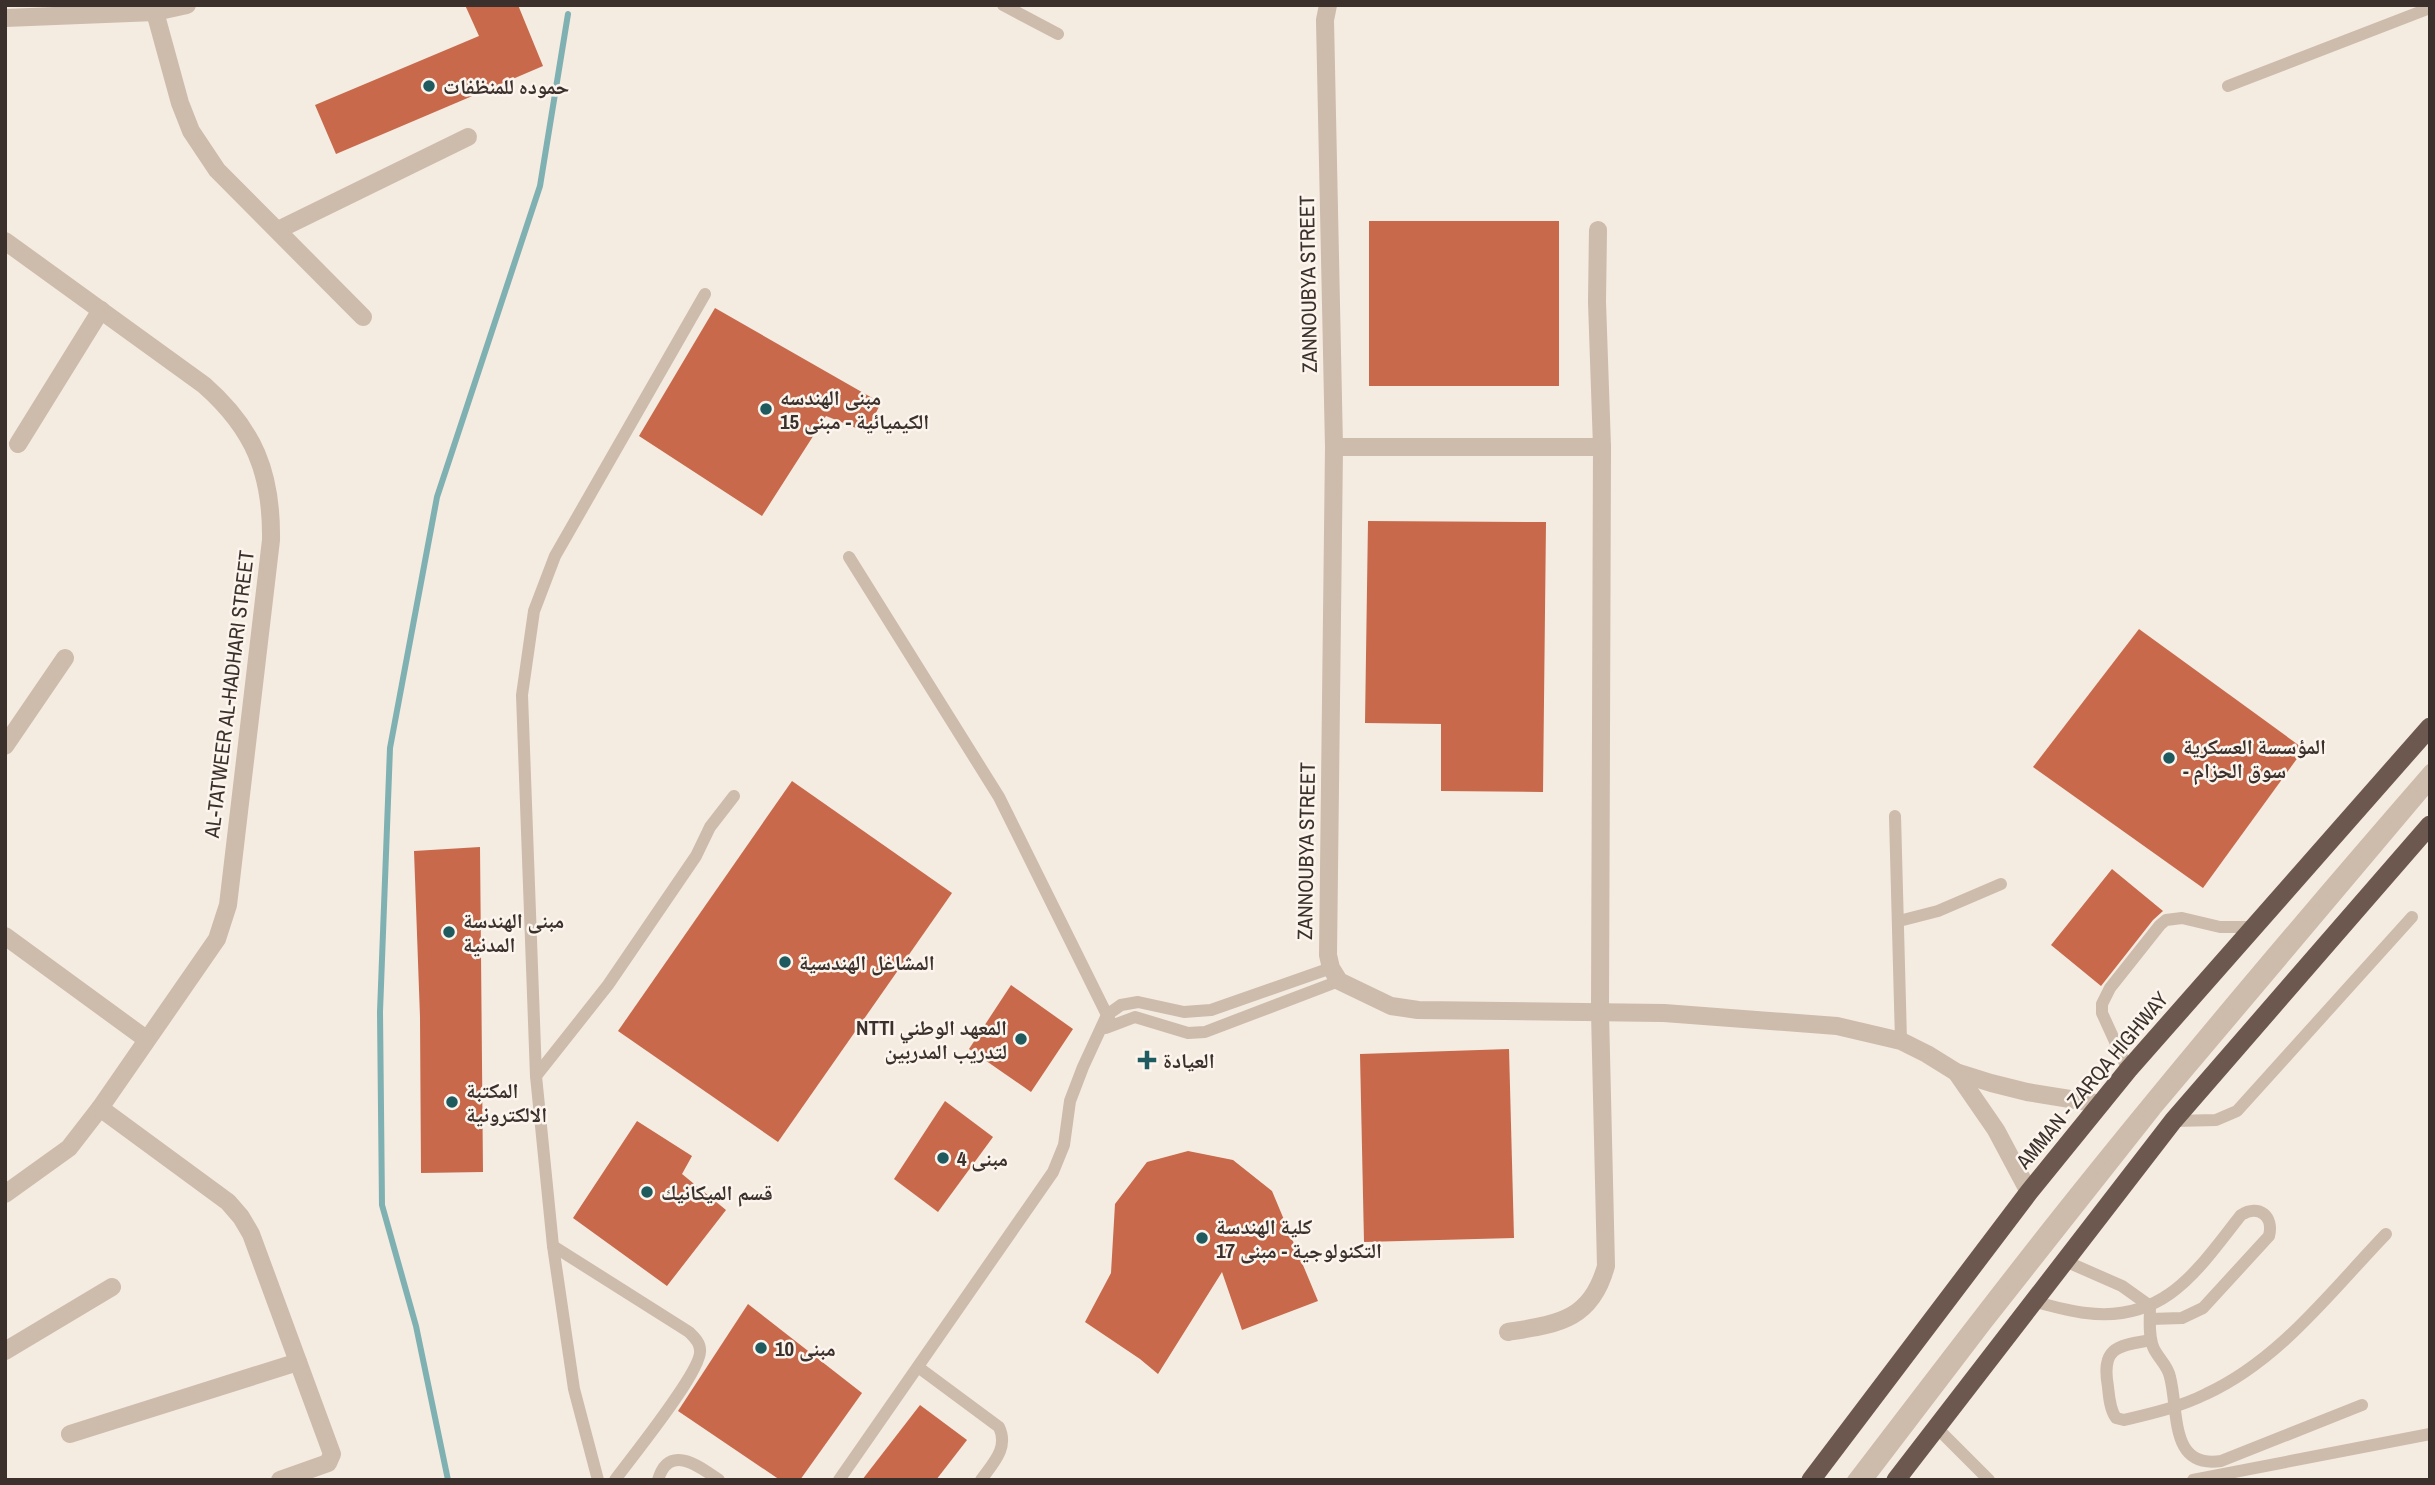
<svg xmlns="http://www.w3.org/2000/svg" width="2435" height="1485" font-family="'Archivo Narrow','Noto Naskh Arabic',sans-serif">
	<style>
		.lines { fill: none; stroke-linecap: round; stroke-linejoin: round }
		.stream { stroke: #7fb0b2; stroke-width: 6 }
		.building { fill: #c8694b }
		.service { stroke: #cdbbac; stroke-width: 12 }
		.minor { stroke: #cdbbac; stroke-width: 18 }
		.tertiary { stroke: #cdbbac; stroke-width: 18 }
		.trunk { stroke: #6c584f; stroke-width: 19 }
		.poi-dot { fill: #1f5a5e; stroke: #fbf5ee; stroke-width: 2.5 }
		.labels { text-anchor: middle; dominant-baseline: central; stroke-width: 5; stroke-linejoin: round; paint-order: stroke }
		.poi-label { font-size: 21px; font-weight: bold; fill: #3b302b; stroke: #fbf5ee; text-anchor: start }
		.street-label { font-size: 21px; fill: #3b302b; stroke: #fbf5ee }
	</style>
	<rect width="100%" height="100%" fill="#f4ebe1"/>
	<g class="lines">
		<!-- stream -->
		<path class="stream" d="M448,1480L416,1326L382,1205L380,1012L390,748L437,497L540,186L568,14"/>
	</g>
	<!-- building -->
	<g class="building">
		<path d="M465,5H518L543,66L336,154L315,105L479,36Z"/>
		<rect x="1369" y="221" width="190" height="165"/>
		<path d="M715,308L881,403L866,432L826,416L762,516L639,436Z"/>
		<path d="M1368,521L1546,522L1543,792L1441,791V724L1365,723Z"/>
		<path d="M2139,629L2304,749L2203,888L2033,767Z"/>
		<path d="M792,781L952,893L778,1142L618,1031Z"/>
		<path d="M480,847L483,1172L421,1173L420,1017L414,851Z"/>
		<path d="M2112,869L2163,911L2153,920L2101,986L2051,945Z"/>
		<path d="M1011,985L1073,1029L1031,1092L969,1049Z"/>
		<path d="M1509,1049L1514,1238L1364,1242L1360,1054Z"/>
		<path d="M945,1101L993,1137L938,1212L894,1179Z"/>
		<path d="M637,1121L692,1156L682,1174L726,1210L667,1286L573,1218Z"/>
		<path d="M1188,1151L1233,1160L1272,1191L1318,1301L1242,1330L1222,1272L1158,1374L1140,1359L1085,1322L1111,1273L1115,1204L1147,1162Z"/>
		<path d="M748,1304L862,1393L800,1480H780L678,1411Z"/>
		<path d="M920,1405L967,1440L936,1480H862Z"/>
	</g>
	<g class="lines">
		<!-- service -->
		<g class="service">
			<path d="M1003,5L1058,34"/>
			<path d="M2228,86L2430,8"/>
			<path d="M849,557L999,797L1112,1025"/>
			<path d="M1895,816L1901,1041"/>
			<path d="M1899,921L1938,911L2001,884"/>
			<path d="M1106,1028L1135,1017L1188,1033L1205,1032L1339,981"/>
			<path d="M2128,1070L2102,1013V1004L2110,988L2160,925L2166,920L2182,918L2220,927H2252"/>
			<path d="M536,1076L608,985L696,856L710,827L734,796"/>
			<path d="M2173,1121L2216,1120L2237,1111L2412,917"/>
			<path d="M553,1246L689,1332C694,1337 700,1342 700,1350C703,1370 630,1459 615,1480"/>
			<path d="M2065,1261L2122,1286L2150,1306C2150,1319 2148,1337 2154,1349C2159,1359 2168,1366 2170,1377C2179,1411 2169,1469 2221,1461L2362,1405"/>
			<path d="M2033,1301C2051,1306 2068,1311 2086,1313C2166,1323 2198,1269 2241,1215C2259,1204 2274,1216 2269,1236L2203,1308L2182,1318L2150,1319"/>
			<path d="M2151,1340C2117,1346 2101,1347 2108,1387C2109,1397 2110,1410 2116,1418L2124,1420C2153,1413 2180,1407 2206,1394C2280,1360 2331,1291 2386,1234"/>
			<path d="M918,1367L999,1427C1009,1448 993,1463 981,1480"/>
			<path d="M1936,1427L1989,1480"/>
			<path d="M598,1480L574,1389L553,1246L536,1076L522,695L534,611L555,556L705,294"/>
			<path d="M658,1480C669,1443 699,1466 719,1480"/>
			<path d="M839,1480L1053,1172L1064,1145L1070,1101L1083,1067L1107,1015L1121,1005L1138,1002L1184,1012L1211,1010L1331,968"/>
			<path d="M1853,1480C1922,1390 1990,1300 2060,1212C2180,1061 2304,915 2430,770"/>
			<path d="M1867,1480L1986,1324L2155,1110L2430,784"/>
			<path d="M2193,1480L2430,1434"/>
		</g>
		<!-- minor -->
		<g class="minor">
			<path d="M155,12L180,103L191,131L217,170L363,317"/>
			<path d="M278,230L468,137"/>
			<path d="M5,241L204,385C254,429 272,473 271,540L228,905L217,939L100,1108L69,1148L5,1194"/>
			<path d="M18,444L101,310"/>
			<path d="M1334,447H1602"/>
			<path d="M5,746L65,658"/>
			<path d="M5,936L146,1039"/>
			<path d="M100,1108L228,1202L241,1217L251,1234L332,1454L328,1463L280,1480"/>
			<path d="M1508,1332C1557,1324 1591,1321 1606,1266L1600,1012L1602,447L1597,302L1598,230"/>
			<path d="M5,1351L112,1287"/>
			<path d="M70,1434L298,1362"/>
		</g>
		<!-- tertiary -->
		<g class="tertiary">
			<path d="M1328,5L1325,20L1334,447L1328,955L1331,968L1339,981L1391,1006L1418,1010L1664,1013L1837,1026L1901,1041L1927,1054L1956,1072L1991,1083L2027,1092L2101,1104"/>
			<path d="M5,18L155,12L187,5"/>
			<path d="M1956,1072L1996,1130L2029,1192"/>
		</g>
		<!-- trunk -->
		<g class="trunk">
			<path d="M1811,1480L2029,1192L2128,1070L2430,727"/>
			<path d="M1896,1480L2173,1121L2430,825"/>
		</g>
	</g>
	<!-- markers -->
	<g class="poi-dot">
		<circle cx="429" cy="86" r="7"/>
		<circle cx="766" cy="409" r="7"/>
		<circle cx="2169" cy="758" r="7"/>
		<circle cx="449" cy="932" r="7"/>
		<circle cx="785" cy="962" r="7"/>
		<circle cx="1021" cy="1039" r="7"/>
		<path d="M1143.5 1049.5h7v7h7v7h-7v7h-7v-7h-7v-7h7z"/>
		<circle cx="452" cy="1102" r="7"/>
		<circle cx="943" cy="1158" r="7"/>
		<circle cx="647" cy="1192" r="7"/>
		<circle cx="1202" cy="1238" r="7"/>
		<circle cx="761" cy="1348" r="7"/>
	</g>
	<g class="labels">
		<!-- poi labels -->
		<g class="poi-label">
			<text x="443" y="86">حموده للمنظفات</text>
			<text x="780" y="397">مبنى الهندسه<tspan x="780" dy="24">الكيميائية - مبنى 15</tspan></text>
			<text x="2183" y="746">المؤسسة العسكرية<tspan x="2183" dy="24">- سوق الحزام</tspan></text>
			<text x="463" y="920">مبنى الهندسة<tspan x="463" dy="24">المدنية</tspan></text>
			<text x="799" y="962">المشاغل الهندسية</text>
			<text x="1007" y="1027" text-anchor="end">NTTI المعهد الوطني<tspan x="1007" dy="24">لتدريب المدربين</tspan></text>
			<text x="1163" y="1060">العيادة</text>
			<text x="466" y="1090">المكتبة<tspan x="466" dy="24">الالكترونية</tspan></text>
			<text x="957" y="1158">مبنى 4</text>
			<text x="661" y="1192">قسم الميكانيك</text>
			<text x="1216" y="1226">كلية الهندسة<tspan x="1216" dy="24">التكنولوجية - مبنى 17</tspan></text>
			<text x="775" y="1348">مبنى 10</text>
		</g>
		<!-- street labels -->
		<g class="street-label">
			<text transform="translate(1308 284) rotate(-91)">ZANNOUBYA STREET</text>
			<text transform="translate(229 694) rotate(-83)">AL-TATWEER AL-HADHARI STREET</text>
			<text transform="translate(1306 851) rotate(-89)">ZANNOUBYA STREET</text>
			<text transform="translate(2092 1080) rotate(-50)">AMMAN - ZARQA HIGHWAY</text>
		</g>
	</g>
	<!-- border -->
	<rect width="2435" height="1485" fill="none" stroke="#3b302b" stroke-width="14"/>
</svg>
